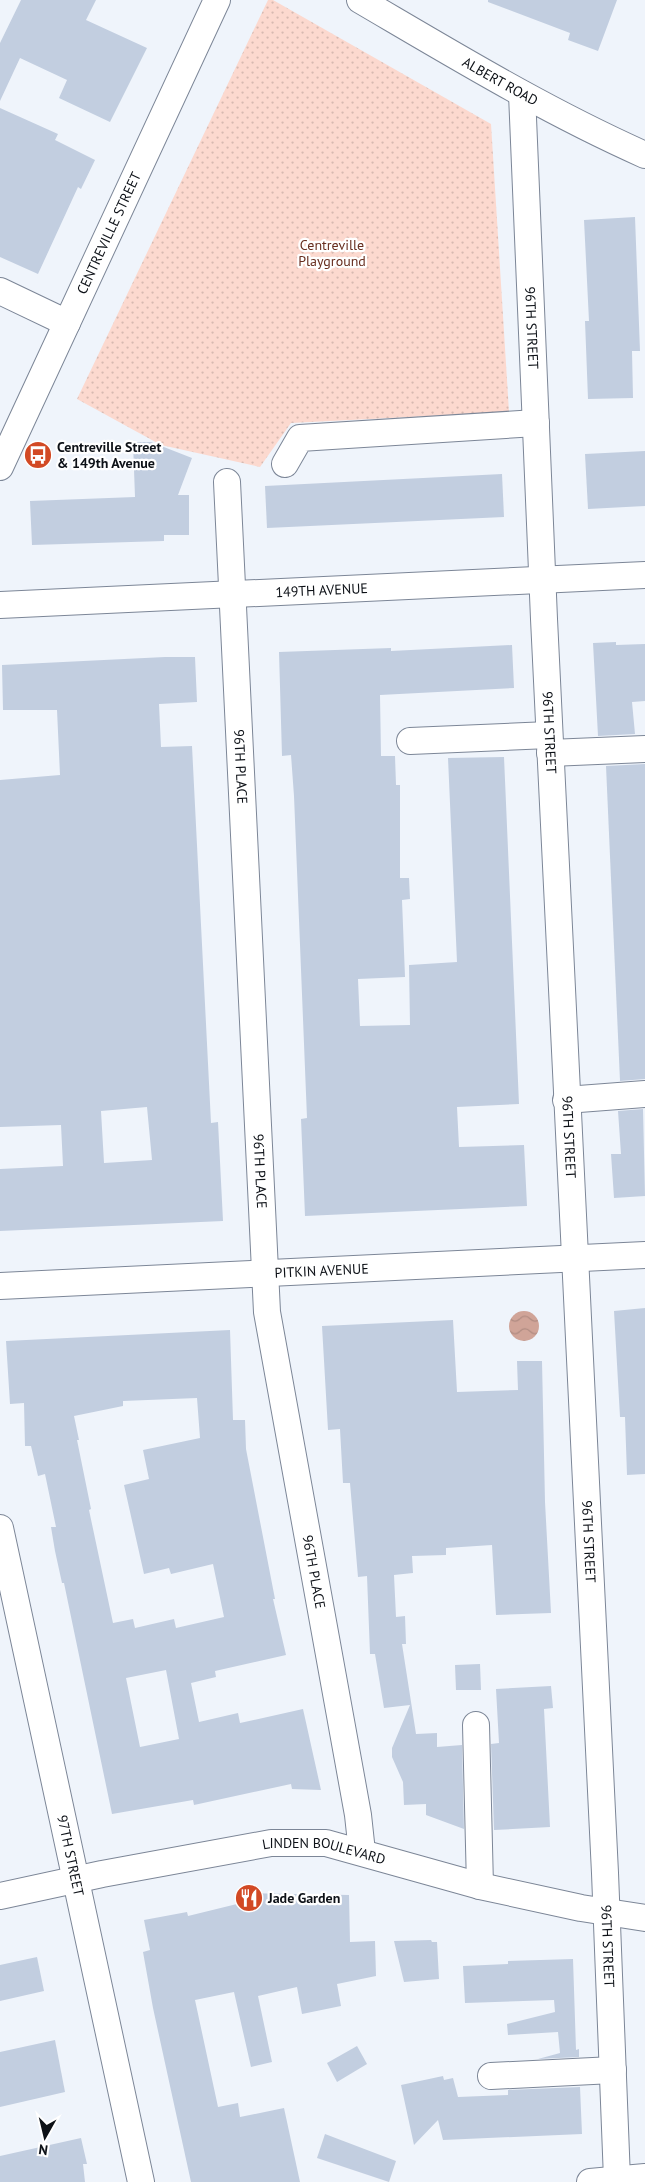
<svg xmlns="http://www.w3.org/2000/svg" width="645" height="2182" font-family="'PT Sans',sans-serif">
	<style>
		.park { fill: url(#park-dots) }
		.water { fill: url(#water-waves) }
		.building { fill: #c2cee0; fill-rule: evenodd }
		.lines { fill: none; stroke-linecap: round; stroke-linejoin: round }
		.minor-casing { stroke: #7c8697; stroke-width: 28 }
		.minor { stroke: #fff; stroke-width: 26 }
		.labels { text-anchor: middle; dominant-baseline: central; stroke-width: 4.5; stroke-linejoin: round; paint-order: stroke }
		.street-label { font-size: 14px; fill: #0d1117; stroke: #fff }
		.park-label { font-size: 14px; fill: #682f20; stroke: #fff }
		.poi-label { font-size: 14px; font-weight: bold; fill: #0d1117; stroke: #fff; text-anchor: start }
	</style>
	<defs>
		<pattern id="park-dots" width="8" height="8" patternUnits="userSpaceOnUse" patternTransform="scale(1.25)"><rect width="8" height="8" fill="#fcd9cf"/><path d="M2 2h.1M6 6h.1" fill="none" stroke="#d7b9b1" stroke-width="1.8" stroke-linecap="round"/></pattern>
		<pattern id="water-waves" width="16" height="10" patternUnits="userSpaceOnUse" patternTransform="scale(1.25)"><rect width="16" height="10" fill="#d0a498"/><path d="M0 5q4-4 8 0t8 0" fill="none" stroke="#b18c82"/></pattern>
	</defs>
	<rect width="100%" height="100%" fill="#eff4fb"/>
	<!-- park -->
	<path class="park" d="M268,0H273L491,124L509,412L291,423L260,467L161,445L77,399Z"/>
	<!-- water -->
	<circle class="water" cx="524" cy="1326" r="15"/>
	<!-- building -->
	<g class="building">
		<path d="M21,0H96L86,20L147,48L110,122L59,98L67,80L20,58L0,101V43Z"/>
		<path d="M488,0H617L598,51L568,40L570,33L488,2Z"/>
		<path d="M0,108L58,134L55,140L95,160L81,189L78,187L38,274L0,257Z"/>
		<path d="M635,217L640,351H632L633,398L588,399L585,321H589L584,220Z"/>
		<path d="M133,442H151L192,458L178,495H189V535H164V541L32,545L30,501L135,497Z"/>
		<path d="M645,451V506L588,509L585,454Z"/>
		<path d="M502,474L504,517L267,528L265,486Z"/>
		<path d="M616,642V645L645,644V701L632,702L635,734L598,736L593,643Z"/>
		<path d="M512,645L514,688L380,695L381,756H395L396,785H400V878H409L410,899L402,900L405,977L358,979L360,1026L410,1025L409,965L457,962L448,758L504,757L519,1104L457,1107L459,1147L524,1145L527,1206L305,1216L301,1119L307,1118L294,796L291,755L282,756L279,652L391,648V651Z"/>
		<path d="M165,657H195L197,702L159,704L161,747L192,746L211,1123L218,1122L223,1221L0,1231V1169L63,1166L61,1125L0,1127V780L60,775L57,710H3L2,665ZM147,1107L152,1160L104,1163L101,1111Z"/>
		<path d="M645,764V1079L620,1081L606,766Z"/>
		<path d="M643,1109L645,1196L614,1198L611,1154H621L618,1111Z"/>
		<path d="M645,1308V1474L627,1475L625,1417H620L614,1311Z"/>
		<path d="M453,1320L457,1392L518,1390L517,1361H542L545,1502L551,1613L496,1615L492,1545L446,1548V1555L412,1556L413,1573L394,1575L396,1617L405,1616L406,1644H402L416,1734L437,1733V1747L462,1745L464,1829L426,1815V1804L404,1805L403,1782L392,1757V1748L410,1705L384,1708L375,1654H370L367,1576L358,1577L350,1483H343L340,1429L328,1430L322,1326Z"/>
		<path d="M230,1330L233,1420H245L246,1449L275,1599H273L286,1655L215,1671L216,1677L191,1683L199,1722L238,1713L240,1723L303,1709L321,1790L292,1789L291,1784L194,1805L193,1800L112,1814L64,1583H62L55,1551L51,1527H56L45,1474L38,1476L31,1446H25L24,1403L10,1404L6,1341ZM197,1398L200,1438L143,1450L149,1479L124,1485L144,1574L169,1568L171,1574L213,1564L224,1617L176,1628L174,1619L135,1628L133,1619L113,1623L89,1510L91,1509L77,1440H79L74,1416L123,1406V1401ZM166,1670L179,1739L140,1747L126,1678Z"/>
		<path d="M480,1664L481,1690H456L455,1665Z"/>
		<path d="M551,1686L553,1708L544,1709L550,1827L494,1830L491,1744L499,1743L496,1689Z"/>
		<path d="M239,1893L349,1895L350,1942L375,1941L376,1976L337,1984L341,2006L302,2014L297,1987L258,1996L272,2062L251,2067L234,1992L195,2000L218,2107L238,2103L240,2117L284,2108L300,2182H191L153,2008L143,1952L150,1950L144,1920L187,1912L188,1916L241,1903Z"/>
		<path d="M431,1940L432,1942H437L439,1979L404,1982L394,1941Z"/>
		<path d="M37,1957L44,1991L0,2001V1965Z"/>
		<path d="M573,1959L576,2050L579,2049V2057L538,2059L560,2053L558,2032L508,2035L507,2024L555,2012L554,2000L465,2003L463,1966L508,1964V1961Z"/>
		<path d="M55,2040L65,2092L0,2107V2052Z"/>
		<path d="M357,2046L367,2064L337,2082L327,2063Z"/>
		<path d="M443,2076L444,2080L453,2078L458,2097L508,2095V2090L580,2087L582,2134L443,2140L438,2120L414,2145L401,2085Z"/>
		<path d="M325,2134L396,2161L389,2182L317,2158Z"/>
		<path d="M81,2138L87,2164H83L85,2182H0V2156Z"/>
	</g>
	<g class="lines">
		<defs>
			<g id="minor">
				<path id="s1" d="M360,0C454,55 546,111 645,155"/>
				<path id="s2" d="M522,94L544,619L605,1873L617,2179"/>
				<path d="M0,291L67,323"/>
				<path d="M285,464L300,438L536,423"/>
				<path id="s3" d="M0,467L217,0"/>
				<path id="s4" d="M227,482L267,1312L358,1815L362,1852"/>
				<path id="s5" d="M0,605L645,575"/>
				<path d="M410,741L549,735"/>
				<path d="M550,753L645,749"/>
				<path d="M566,1100L645,1094"/>
				<path id="s6" d="M0,1286L645,1255"/>
				<path id="s7" d="M0,1528L141,2182"/>
				<path d="M476,1725L480,1886"/>
				<path id="s8" d="M0,1896L102,1874L271,1843H326L480,1886L581,1908L645,1918"/>
				<path d="M491,2076L613,2070"/>
				<path d="M590,2182L645,2177"/>
			</g>
		</defs>
		<!-- minor casing -->
		<use href="#minor" class="minor-casing"/>
		<!-- minor -->
		<use href="#minor" class="minor"/>
	</g>
	<!-- icons -->
	<defs>
		<symbol id="bus-disc" viewBox="-11 -11 22 22"><circle r="9.5" fill="#d24924" stroke="#fff"/><path d="M-5-6H5V4H4V6H2V4H-2V6H-4V4H-5ZM-3.5-4V0h7V-4ZM-3.5 1.2v1.5H-2V1.2ZM2 1.2v1.5H3.5V1.2Z" fill="#fff"/></symbol>
		<symbol id="restaurant-disc" viewBox="-11 -11 22 22"><circle r="9.5" fill="#d24924" stroke="#fff"/><path d="M-5-6h1v4h1v-4h1v4h1v-4h1v5L-1.5 .5V6h-2V.5L-5-1ZM5-6V6H3V1.5H1.5Q1.5-4 5-6Z" fill="#fff"/></symbol>
	</defs>
	<g fill-rule="evenodd">
		<use href="#bus-disc" x="22" y="439" width="32" height="32"/>
		<use href="#restaurant-disc" x="233" y="1882" width="32" height="32"/>
	</g>
	<g class="labels">
		<!-- street labels -->
		<g class="street-label">
			<text stroke="none"><textPath href="#s1" startOffset="162">ALBERT ROAD</textPath></text>
			<text stroke="none"><textPath href="#s3" startOffset="258">CENTREVILLE STREET</textPath></text>
			<text stroke="none"><textPath href="#s2" startOffset="234">96TH STREET</textPath></text>
			<text stroke="none"><textPath href="#s5" startOffset="322">149TH AVENUE</textPath></text>
			<text stroke="none"><textPath href="#s2" startOffset="639">96TH STREET</textPath></text>
			<text stroke="none"><textPath href="#s4" startOffset="285">96TH PLACE</textPath></text>
			<text stroke="none"><textPath href="#s2" startOffset="1044">96TH STREET</textPath></text>
			<text stroke="none"><textPath href="#s4" startOffset="690">96TH PLACE</textPath></text>
			<text stroke="none"><textPath href="#s6" startOffset="322">PITKIN AVENUE</textPath></text>
			<text stroke="none"><textPath href="#s2" startOffset="1449">96TH STREET</textPath></text>
			<text stroke="none"><textPath href="#s4" startOffset="1095">96TH PLACE</textPath></text>
			<text stroke="none"><textPath href="#s8" startOffset="330">LINDEN BOULEVARD</textPath></text>
			<text stroke="none"><textPath href="#s7" startOffset="335">97TH STREET</textPath></text>
			<text stroke="none"><textPath href="#s2" startOffset="1854">96TH STREET</textPath></text>
		</g>
		<!-- park labels -->
		<g class="park-label">
			<text x="332" y="245">Centreville<tspan x="332" dy="16">Playground</tspan></text>
		</g>
		<!-- poi labels -->
		<g class="poi-label">
			<text x="57" y="447">Centreville Street<tspan x="57" dy="16">&amp; 149th Avenue</tspan></text>
			<text x="268" y="1898">Jade Garden</text>
		</g>
	</g>
	<!-- north arrow -->
	<g transform="translate(45 2137) rotate(188)" stroke="#ffffff" stroke-width="4" paint-order="stroke">
	<path d="M0-4L9 19L0 12L-9 19Z" fill="#0d1117"/>
	<text y="-8" font-size="14" font-weight="bold" text-anchor="middle" fill="#0d1117">N</text>
	</g>
</svg>
